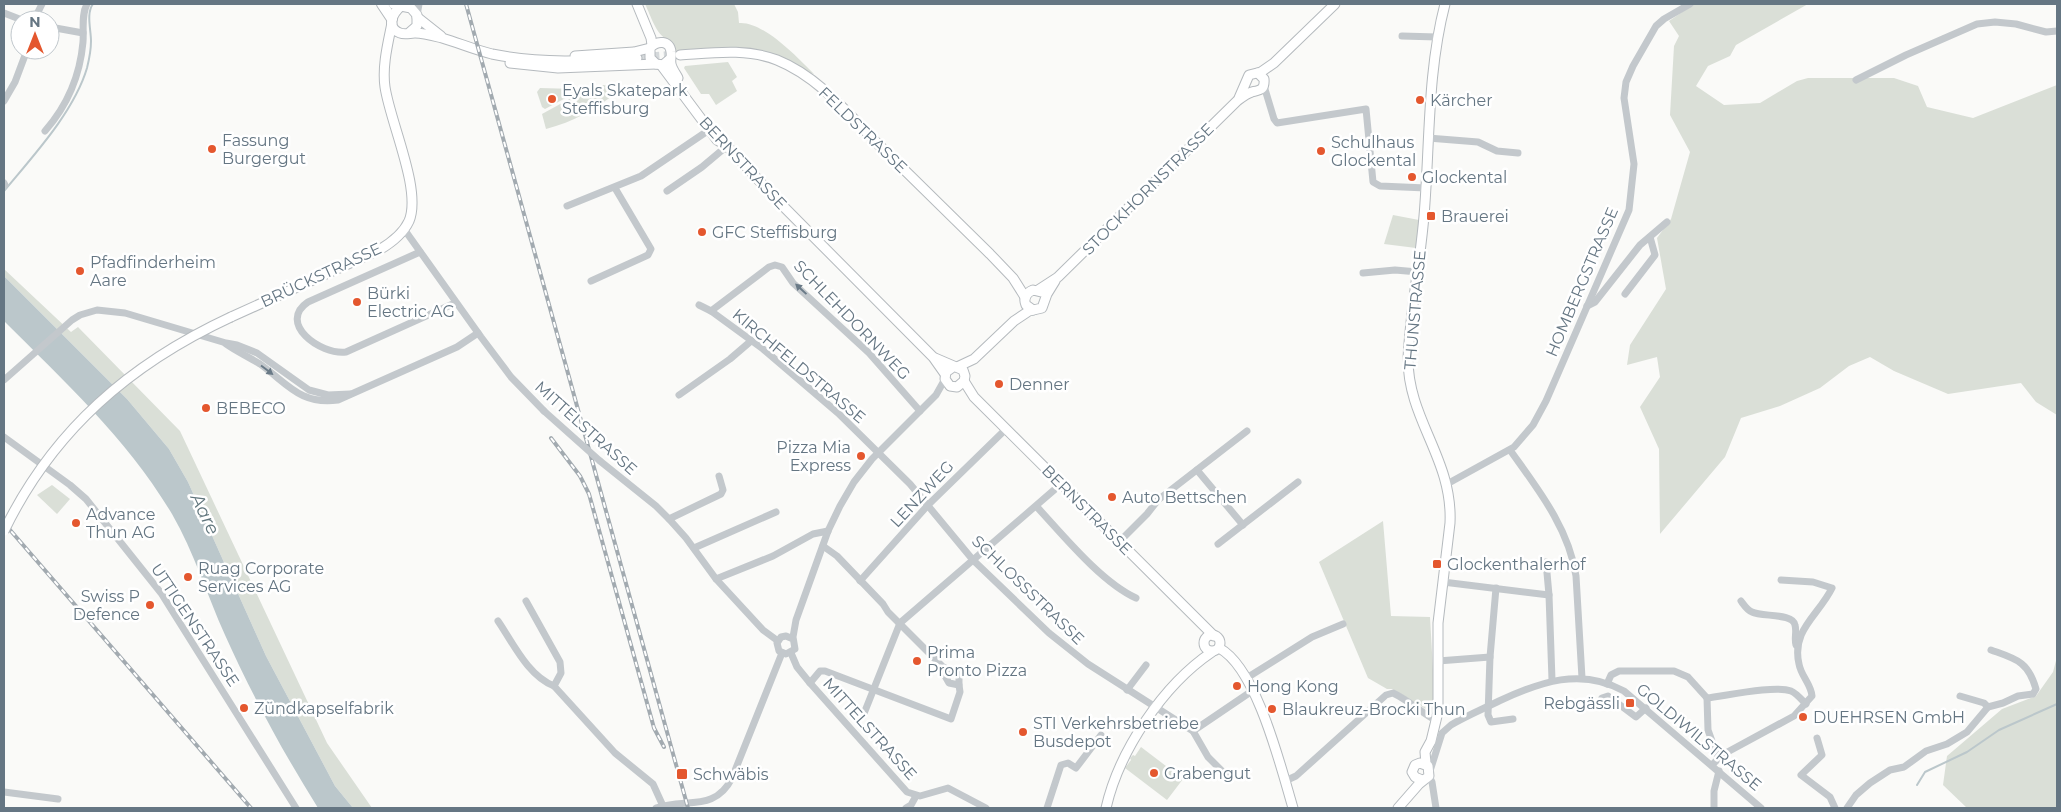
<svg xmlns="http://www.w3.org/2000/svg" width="2061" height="812" font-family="Montserrat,sans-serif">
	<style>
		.green { fill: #dadfd7 }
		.water { fill: #bbc7cb }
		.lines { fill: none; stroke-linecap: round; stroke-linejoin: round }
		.stream { stroke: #bbc7cb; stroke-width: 2 }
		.major-tunnel { stroke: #d5d9db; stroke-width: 9; stroke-dasharray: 9 4.5; stroke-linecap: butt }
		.major-casing { stroke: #b5babe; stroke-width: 11 }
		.highway-casing { stroke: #b4b9bd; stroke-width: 12 }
		.minor { stroke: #c3c8cc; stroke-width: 7 }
		.major { stroke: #fff; stroke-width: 9 }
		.highway { stroke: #fff; stroke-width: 10 }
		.rail-casing { stroke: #a2aab0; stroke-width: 4 }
		.rail { stroke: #fff; stroke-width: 2; stroke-dasharray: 5.5; stroke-linecap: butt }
		.major-bridge-casing { stroke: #b5babe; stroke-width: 11; stroke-linecap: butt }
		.minor-bridge { stroke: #c3c8cc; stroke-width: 7 }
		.major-bridge { stroke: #fff; stroke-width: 9 }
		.oneway { fill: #6a7a87 }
		.poi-dot { fill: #e4572e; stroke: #fff; stroke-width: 2 }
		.labels { text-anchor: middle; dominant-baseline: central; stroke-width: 5; stroke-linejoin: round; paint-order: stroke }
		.poi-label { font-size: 16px; fill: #657683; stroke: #fff; text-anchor: start }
		.street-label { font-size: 16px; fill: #657683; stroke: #fff }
		.water-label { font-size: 18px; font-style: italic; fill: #60757c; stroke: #fff }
	</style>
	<rect width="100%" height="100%" fill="#fafaf8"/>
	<!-- green -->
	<g class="green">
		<path d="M645,4H734L738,12L739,23C763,21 797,57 814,74L723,48L677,52L670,40C657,38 651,16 645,4Z"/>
		<path d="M1694,4H1808L1736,45L1730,56L1708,66L1696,86L1724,105L1760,103L1797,81L1808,78H1894L1918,86L1927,107L1973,118L2057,85V415L2036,402L2021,383L1948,394L1894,371L1870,357L1849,366L1820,388L1780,406L1741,418L1725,457L1660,534L1659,449L1640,407L1660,377L1657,357L1627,365L1630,345L1666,289L1657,238L1671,219L1690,152L1670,115L1674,46L1679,36L1669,21Z"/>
		<path d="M728,62L737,77L732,81L737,91L716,105L709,94H701L684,68L685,66Z"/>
		<path d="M603,85L613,86L617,92C596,109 573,122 546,129L542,114L582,92Z"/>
		<path d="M540,88L575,89L577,92L545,109L542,107L537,92Z"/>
		<path d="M1393,215L1419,220L1416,248L1384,244Z"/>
		<path d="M4,269L71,332L78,327L180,431L327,743L372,808H353L335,786L266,656L188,482L169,449L127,399L4,276Z"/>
		<path d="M52,485L70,499L57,514L37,495Z"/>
		<path d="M1383,521L1391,616L1430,617L1434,688L1432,713L1403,695L1392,689H1387L1368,678L1319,562Z"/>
		<path d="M2057,657V808H1967L1943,785L1947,756L2002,709L2036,696L2053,672Z"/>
		<path d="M1141,747L1183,779L1167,800L1125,768L1131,760L1130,758L1133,755L1135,756Z"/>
	</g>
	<!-- water -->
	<path class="water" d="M4,276L127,399L169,449L188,482L266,656L335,786L353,808H318C283,752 252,695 225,635C207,595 194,552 172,514C128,440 64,381 4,321Z"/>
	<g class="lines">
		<!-- stream -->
		<g class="stream">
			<path d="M4,191C33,156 74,112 87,68C89,60 91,49 91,41C91,30 86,13 93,4"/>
			<path d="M1917,785L1925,772L1967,752L1999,730L2057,704"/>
		</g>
		<!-- major-tunnel -->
		<path class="major-tunnel" d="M637,58L677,55"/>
		<defs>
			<g id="major">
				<path d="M637,4L651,38L652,45"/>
				<path d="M417,17L441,36"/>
				<path d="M409,33L417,26V15L411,8L401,6C393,13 385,27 400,33C405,35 410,33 415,33C424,33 434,36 442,38C459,43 475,50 492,54C540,64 589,61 637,58"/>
				<path d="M680,55C712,53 746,48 777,60C817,76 847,112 876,142C914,179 952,217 990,254L1013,278L1025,297"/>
				<path d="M575,56L634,52L650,48"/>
				<path d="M670,59L663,65L656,64L650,58V48C657,40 670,40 671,52C672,56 670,59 671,64C672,69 676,74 678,78"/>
				<path d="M510,63L558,68L656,64"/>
				<path d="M661,65L717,140L727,146L777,200L933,357L945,374"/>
				<path d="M1239,98L1249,75L1261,72L1274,63L1335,4"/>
				<path d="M1038,290L1058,277L1237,101C1241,98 1247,93 1252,92C1260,90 1265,90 1264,79L1258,73"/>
				<path d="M1033,310L1026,305C1023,298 1026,293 1033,290L1041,292"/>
				<path d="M231,317L379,250C391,243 403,234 409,221C422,190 390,122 385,87C382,66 388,43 392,23"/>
				<path d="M935,358L963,370L965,376L964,381L957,387L950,386L945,379L946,372L953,367"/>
				<path d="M957,367L974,359L1014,321L1029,311L1042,308L1047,294L1055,281"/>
				<path d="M964,381L974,397L1214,636"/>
				<circle cx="1212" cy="643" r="8"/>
				<path d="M1219,648C1257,668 1281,768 1293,808"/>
				<path d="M1426,764L1425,752L1431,741L1438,712V623L1450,523C1453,459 1408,420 1408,359C1410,311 1420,264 1424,216C1430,145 1427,73 1445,4"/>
				<path d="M1106,808C1119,751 1163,685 1212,652"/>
				<path d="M1398,808L1419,784L1429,776L1428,766L1420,763L1415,765L1412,772L1415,777L1422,780"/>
			</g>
			<g id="highway">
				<path d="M382,4L392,19"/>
				<path d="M394,4L401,6"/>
			</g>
		</defs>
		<!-- major casing -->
		<use href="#major" class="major-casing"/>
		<!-- highway casing -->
		<use href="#highway" class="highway-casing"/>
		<!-- minor -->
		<g class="minor">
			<path d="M4,13L22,20"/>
			<path d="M417,15L419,4"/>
			<path d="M34,20L42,4"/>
			<path d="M50,27L83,33"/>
			<path d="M1402,36L1437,37"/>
			<path d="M1856,80L1906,55L1977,24L1995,22L2016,24L2046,32L2057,31"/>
			<path d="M1264,86L1274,119L1277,123L1366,109L1373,182L1380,186L1426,188"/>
			<path d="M4,101L15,82L27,50"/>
			<path d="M45,131C67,106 80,76 83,42C84,30 81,15 87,4"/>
			<path d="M1428,138L1478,142L1497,151L1518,153"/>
			<path d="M4,183L5,185"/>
			<path d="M667,191L702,167L727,146"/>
			<path d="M567,206L641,176L709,130"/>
			<path d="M404,229L481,337L511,377L544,411"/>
			<path d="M420,252L308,302C277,323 320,355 346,352L455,303"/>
			<path d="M1363,273L1395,270L1418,272"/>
			<path d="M591,281L648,255L651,249L615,188"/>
			<path d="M1625,294L1655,255L1650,237"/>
			<path d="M699,305L711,311L763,349L838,413L910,484L973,560L1049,633L1088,664L1193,731L1208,757L1229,778"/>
			<path d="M1587,306L1595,302L1640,245L1667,222"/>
			<path d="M711,311L769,267L775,265L782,267L793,283L869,353L920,411"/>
			<path d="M226,344C237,352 249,357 260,364C288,384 300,405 338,400L457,347L478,333"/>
			<path d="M4,380L72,320L80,315L97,310L125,313L226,343L237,345L257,353L309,390L328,395L350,394"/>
			<path d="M679,395L730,359L751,341"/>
			<path d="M4,437L70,485L86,499L161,593L296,808"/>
			<path d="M1510,450C1537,488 1569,528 1576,576L1582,678"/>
			<path d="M600,461L656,506L669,519L686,538L716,579L763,630L778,641"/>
			<path d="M1197,470L1243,525"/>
			<path d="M1447,484L1514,447L1533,425L1546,401L1629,210L1634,164L1624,98L1626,82L1633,66L1656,26L1664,19L1690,4"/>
			<path d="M1037,507C1063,535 1101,582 1136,598"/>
			<path d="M669,519L721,494L723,490L719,476"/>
			<path d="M1119,542L1147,514L1158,500L1247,431"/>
			<path d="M1218,544L1298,482"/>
			<path d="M823,546L837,556L883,604L888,612L943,667L959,675V685L949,683L945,676L943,667"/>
			<path d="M694,548L776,512"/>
			<path d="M1546,562L1549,595L1552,680"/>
			<path d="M716,579L773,556L813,534L828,531"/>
			<path d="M860,581L928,505L1006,429"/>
			<path d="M1443,582L1549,595"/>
			<path d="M1496,588L1490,657L1488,715L1491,722L1513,719"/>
			<path d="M526,601L560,662L561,673L554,686L615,753L653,784L663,806"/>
			<path d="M1741,601C1744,605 1747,610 1752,612C1762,617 1793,613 1795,625C1797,632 1794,638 1796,645"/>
			<path d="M498,621C513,643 528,676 554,686"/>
			<path d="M793,639L786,636L781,637L777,643L779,651L786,654L795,649L793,637L796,620L828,531L840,506L854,482L872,459L936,395L945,379"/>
			<path d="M791,653L797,667L810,683L907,792L920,796L948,788L986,808"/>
			<path d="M1438,661L1490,657"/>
			<path d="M1245,679L1312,637L1343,624"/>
			<path d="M810,683L820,671H825L951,719L960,692L959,685"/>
			<path d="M1607,684L1611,675L1619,671H1674L1688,677L1707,698"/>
			<path d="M1127,690L1146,665"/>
			<path d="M1960,696L1984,703L1988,707"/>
			<path d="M1602,698L1608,696L1636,717L1646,708"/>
			<path d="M863,716L900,623L1061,484"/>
			<path d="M1193,731L1252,691"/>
			<path d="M1817,738L1822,755L1801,775L1830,797L1835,808"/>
			<path d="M1718,758L1708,730L1707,698C1725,696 1775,685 1791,691C1796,693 1802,700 1806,704"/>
			<path d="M1712,765L1722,755L1794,716L1812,696C1811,684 1801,676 1799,664C1791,630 1819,615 1832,588L1813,582L1781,580"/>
			<path d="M1430,771L1442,733L1451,725C1466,716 1483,709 1499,701C1540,682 1581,667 1624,691L1761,808"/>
			<path d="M1429,776L1432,782L1436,808"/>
			<path d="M1285,781L1296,776L1386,695L1393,693C1408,700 1422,713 1437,721"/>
			<path d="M4,792L58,799"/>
			<path d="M656,808C686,798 715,812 732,778L782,653"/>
			<path d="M906,808L911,805L916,796"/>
			<path d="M1047,808L1061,765L1068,763L1076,768L1101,735"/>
			<path d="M1714,808V791L1719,771"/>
			<path d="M1847,808L1856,795L1870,783L1890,770L1904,767L1926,751L1947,744L1967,732L1988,707L2003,703L2018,696L2033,694L2036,689C2028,661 2016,659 1991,650"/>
		</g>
		<!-- major -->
		<use href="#major" class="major"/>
		<!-- highway -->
		<use href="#highway" class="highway"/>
		<defs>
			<g id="rail">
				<path d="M466,4L688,808"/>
				<path d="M551,438L580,476L589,494L654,728L664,747"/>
				<path d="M4,523L251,808"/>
			</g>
		</defs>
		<!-- rail casing -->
		<use href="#rail" class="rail-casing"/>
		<!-- rail -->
		<use href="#rail" class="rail"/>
		<defs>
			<path id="major-bridge" d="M4,531C53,430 130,364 231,317"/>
		</defs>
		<!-- major-bridge casing -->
		<use href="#major-bridge" class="major-bridge-casing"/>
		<!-- minor-bridge -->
		<path class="minor-bridge" d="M544,411L600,461"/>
		<!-- major-bridge -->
		<use href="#major-bridge" class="major-bridge"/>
	</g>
	<!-- one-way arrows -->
	<defs><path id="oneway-solid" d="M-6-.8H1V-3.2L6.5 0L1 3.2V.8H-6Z" transform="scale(1.25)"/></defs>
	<g class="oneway">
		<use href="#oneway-solid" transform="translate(801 289) rotate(-137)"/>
		<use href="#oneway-solid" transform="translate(267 370) rotate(37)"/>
	</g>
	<!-- markers -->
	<g class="poi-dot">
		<circle cx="552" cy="99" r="5"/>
		<circle cx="1420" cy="100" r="5"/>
		<circle cx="212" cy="149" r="5"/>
		<circle cx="1321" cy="151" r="5"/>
		<circle cx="1412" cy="177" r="5"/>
		<rect x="1426" y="211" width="10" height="10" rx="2.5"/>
		<circle cx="702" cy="232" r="5"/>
		<circle cx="80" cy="271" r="5"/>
		<circle cx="357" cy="302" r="5"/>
		<circle cx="999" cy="384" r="5"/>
		<circle cx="206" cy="408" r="5"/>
		<circle cx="861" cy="456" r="5"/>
		<circle cx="1112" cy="497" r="5"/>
		<circle cx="76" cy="523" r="5"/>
		<rect x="1432" y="559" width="10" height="10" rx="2.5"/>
		<circle cx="188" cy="577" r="5"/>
		<circle cx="150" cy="605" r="5"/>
		<circle cx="917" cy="661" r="5"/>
		<circle cx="1237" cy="686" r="5"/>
		<rect x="1625" y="698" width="10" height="10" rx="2.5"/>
		<circle cx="244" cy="708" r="5"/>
		<circle cx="1272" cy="709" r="5"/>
		<circle cx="1803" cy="717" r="5"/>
		<circle cx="1023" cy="732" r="5"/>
		<circle cx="1154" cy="773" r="5"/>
		<rect x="676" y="768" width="12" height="12" rx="2.5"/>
	</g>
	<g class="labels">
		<!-- poi labels -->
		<g class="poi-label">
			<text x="562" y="90">Eyals Skatepark<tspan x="562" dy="18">Steffisburg</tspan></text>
			<text x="1430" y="100">Kärcher</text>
			<text x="222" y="140">Fassung<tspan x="222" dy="18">Burgergut</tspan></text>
			<text x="1331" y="142">Schulhaus<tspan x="1331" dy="18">Glockental</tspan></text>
			<text x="1422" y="177">Glockental</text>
			<text x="1441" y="216">Brauerei</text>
			<text x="712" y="232">GFC Steffisburg</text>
			<text x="90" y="262">Pfadfinderheim<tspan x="90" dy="18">Aare</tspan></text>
			<text x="367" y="293">Bürki<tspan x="367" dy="18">Electric AG</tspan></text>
			<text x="1009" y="384">Denner</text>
			<text x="216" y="408">BEBECO</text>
			<text x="851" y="447" text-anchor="end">Pizza Mia<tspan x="851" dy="18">Express</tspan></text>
			<text x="1122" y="497">Auto Bettschen</text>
			<text x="86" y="514">Advance<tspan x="86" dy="18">Thun AG</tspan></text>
			<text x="1447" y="564">Glockenthalerhof</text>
			<text x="198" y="568">Ruag Corporate<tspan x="198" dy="18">Services AG</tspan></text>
			<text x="140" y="596" text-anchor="end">Swiss P<tspan x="140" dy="18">Defence</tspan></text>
			<text x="927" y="652">Prima<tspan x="927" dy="18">Pronto Pizza</tspan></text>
			<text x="1247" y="686">Hong Kong</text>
			<text x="1620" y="703" text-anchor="end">Rebgässli</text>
			<text x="254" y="708">Zündkapselfabrik</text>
			<text x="1282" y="709">Blaukreuz-Brocki Thun</text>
			<text x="1813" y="717">DUEHRSEN GmbH</text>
			<text x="1033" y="723">STI Verkehrsbetriebe<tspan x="1033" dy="18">Busdepot</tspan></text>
			<text x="1164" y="773">Grabengut</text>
			<text x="693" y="774">Schwäbis</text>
		</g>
		<!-- street labels -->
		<g class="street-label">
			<text transform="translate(863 130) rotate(44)">FELDSTRASSE</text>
			<text transform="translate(743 163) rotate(47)">BERNSTRASSE</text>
			<text transform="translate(1148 189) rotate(-45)">STOCKHORNSTRASSE</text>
			<text transform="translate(321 275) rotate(-25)">BRÜCKSTRASSE</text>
			<text transform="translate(1582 282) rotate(-67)">HOMBERGSTRASSE</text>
			<text transform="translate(1415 310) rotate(-85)">THUNSTRASSE</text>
			<text transform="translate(852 320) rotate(46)">SCHLEHDORNWEG</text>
			<text transform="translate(799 366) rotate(40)">KIRCHFELDSTRASSE</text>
			<text transform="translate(586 428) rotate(42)">MITTELSTRASSE</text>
			<text transform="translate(922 494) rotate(-47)">LENZWEG</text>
			<text transform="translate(1087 510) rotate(45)">BERNSTRASSE</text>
			<text transform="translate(1028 590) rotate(44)">SCHLOSSSTRASSE</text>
			<text transform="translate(195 625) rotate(56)">UTTIGENSTRASSE</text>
			<text transform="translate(870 729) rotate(48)">MITTELSTRASSE</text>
			<text transform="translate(1699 737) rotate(40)">GOLDIWILSTRASSE</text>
		</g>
		<!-- water labels -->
		<g class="water-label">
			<text transform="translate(205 514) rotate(64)">Aare</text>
		</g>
	</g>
	<!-- border -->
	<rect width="2061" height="812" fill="none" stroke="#657683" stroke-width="10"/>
	<!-- north arrow -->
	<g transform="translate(35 35)"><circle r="24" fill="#ffffff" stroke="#c1c8cd"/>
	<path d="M0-4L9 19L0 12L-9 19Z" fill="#e4572e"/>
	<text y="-8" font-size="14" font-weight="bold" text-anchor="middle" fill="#657683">N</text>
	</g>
</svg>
